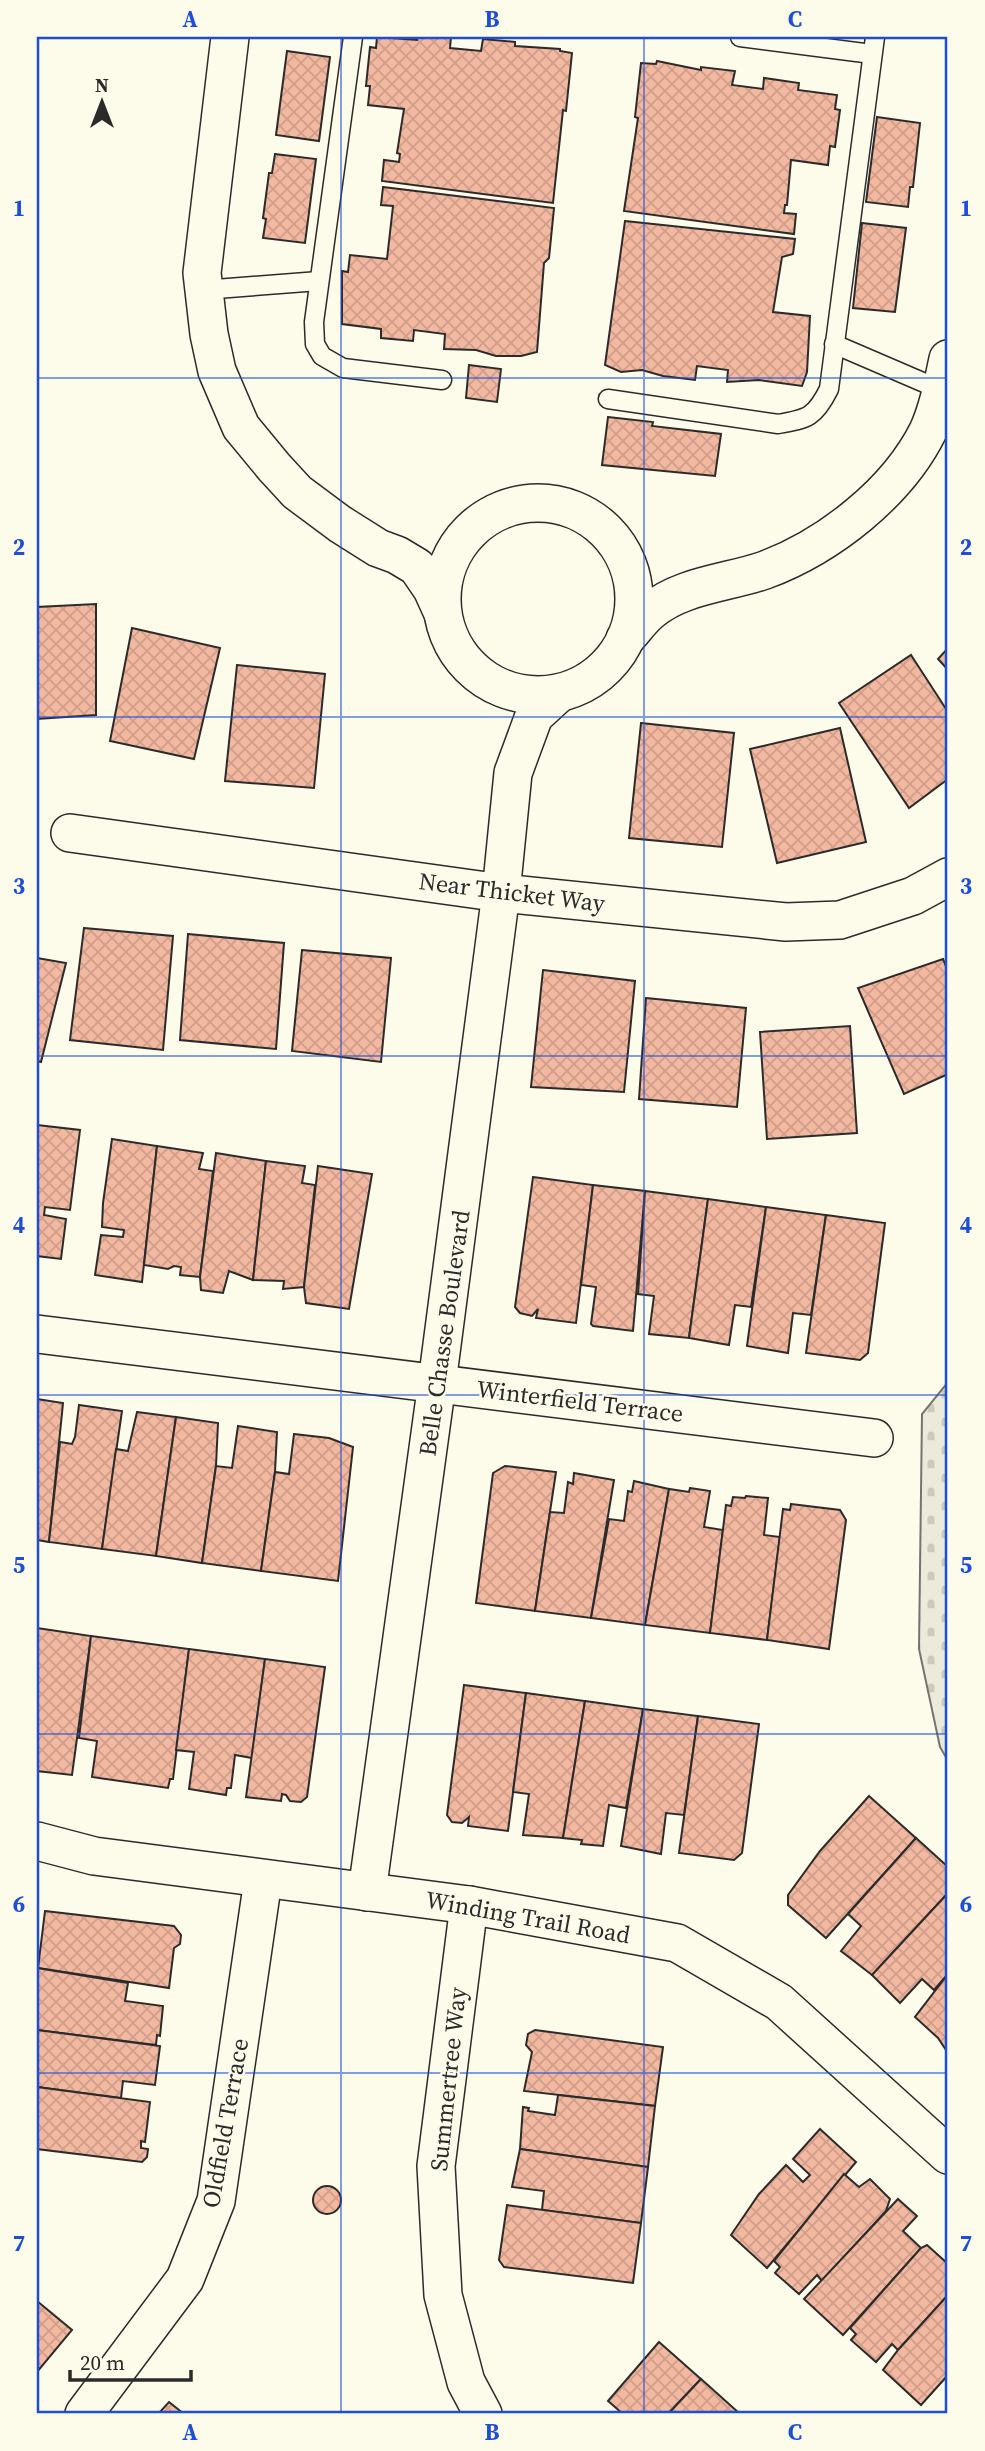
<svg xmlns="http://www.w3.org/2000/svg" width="985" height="2451" font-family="'Source Serif 4',serif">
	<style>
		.cemetery { fill: url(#cemetery-stones); stroke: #74746e; stroke-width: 2 }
		.building { fill: url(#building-cross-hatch); stroke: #2b2b2b; stroke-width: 2 }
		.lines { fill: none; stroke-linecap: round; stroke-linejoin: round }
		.lane-casing { stroke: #2b2b2b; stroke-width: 21 }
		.street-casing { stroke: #2b2b2b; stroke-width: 40 }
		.lane { stroke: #fdfbea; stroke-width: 18 }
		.street { stroke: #fdfbea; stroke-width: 37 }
		.grid { fill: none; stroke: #1d4ed8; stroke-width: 2; stroke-opacity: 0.55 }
		.labels { text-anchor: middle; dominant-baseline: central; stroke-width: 5; stroke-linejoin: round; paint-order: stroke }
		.street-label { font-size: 24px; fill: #2b2b2b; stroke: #fdfbea }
		.neatline { fill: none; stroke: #1d4ed8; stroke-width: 2.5 }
		.grid-label { font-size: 23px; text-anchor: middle; font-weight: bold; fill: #1d4ed8 }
	</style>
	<defs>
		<pattern id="cemetery-stones" width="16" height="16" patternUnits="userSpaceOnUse" patternTransform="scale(1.75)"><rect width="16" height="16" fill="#ecebdb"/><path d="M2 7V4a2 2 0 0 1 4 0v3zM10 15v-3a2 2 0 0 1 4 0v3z" fill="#cbcabc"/></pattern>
		<pattern id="building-cross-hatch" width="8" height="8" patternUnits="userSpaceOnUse" patternTransform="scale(1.75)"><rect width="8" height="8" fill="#f2b8a0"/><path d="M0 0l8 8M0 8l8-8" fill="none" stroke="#d09e8a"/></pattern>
	</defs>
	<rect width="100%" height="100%" fill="#fdfbea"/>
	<!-- cemetery -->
	<path class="cemetery" d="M948,1382V1761L940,1747L919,1649L922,1414Z"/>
	<!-- building -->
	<g class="building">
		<path d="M377,37L417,40V37H451L450,48L481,51L483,39L515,42V46L560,49V51L572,53L566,111L563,110L553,203L382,181L384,160L399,162L400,154L397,153L404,109L368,105L370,86H366L370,47L376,48Z"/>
		<path d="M287,51L330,57L319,141L276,135Z"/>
		<path d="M657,61L701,70V67L735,71L732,85L763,89L764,78L799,83L798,90L837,95L835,109L840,110L835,147L830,146L828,165L791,160L787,205H785L784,213L796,214L794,234L624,211L638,118L635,117L641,63L656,64Z"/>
		<path d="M877,117L920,123L913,187H910L908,207L866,202Z"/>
		<path d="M275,154L316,159L305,243L263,238L266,219L263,218L269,173H272Z"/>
		<path d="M383,187L554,208L549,258L544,263L537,352L521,356H496L476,350L444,349L445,334L414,330L413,341L381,338V329L342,324V271L348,272L350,255L387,259L393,206L381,205Z"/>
		<path d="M625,221L795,239L793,254L782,257L773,312L810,316L807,372L802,386L759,380L727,382L728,370L697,366L695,380L663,376L642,370L621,372L605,365Z"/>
		<path d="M862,223L906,228L895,312L853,308Z"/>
		<path d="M469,365L501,369L497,402L466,398Z"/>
		<path d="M608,417L653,422L652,426L721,434L715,476L602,465Z"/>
		<path d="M96,604V715L37,719V607Z"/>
		<path d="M132,628L220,648L194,759L110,741Z"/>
		<path d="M948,648V670L938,659Z"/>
		<path d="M911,655L948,712V779L909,808L839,703Z"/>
		<path d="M237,665L325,674L314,788L225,781Z"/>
		<path d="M641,723L734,733L722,847L629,838Z"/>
		<path d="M840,728L866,842L777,863L750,749Z"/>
		<path d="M84,928L173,936L163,1050L70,1040Z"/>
		<path d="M188,934L284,943L276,1049L180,1040Z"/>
		<path d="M302,950L391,958L381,1062L292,1051Z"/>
		<path d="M37,958L66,963L41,1062L37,1061Z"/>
		<path d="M943,959L948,971V1074L904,1094L858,988Z"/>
		<path d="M543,970L635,981L624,1092L531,1087Z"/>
		<path d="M646,998L746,1008L737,1107L639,1099Z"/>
		<path d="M850,1026L857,1133L767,1139L760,1032Z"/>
		<path d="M37,1125L80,1130L70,1210L45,1207L44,1215L66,1219L61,1259L37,1256Z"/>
		<path d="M112,1139L157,1146L142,1282L95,1275L101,1235L123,1237L124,1230L102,1227L103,1203Z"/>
		<path d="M157,1146L203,1153L199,1169L213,1171L200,1277L180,1275L181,1267L174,1266L168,1269L144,1265Z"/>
		<path d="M216,1153L266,1161L253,1280L229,1271L223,1293L201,1290L200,1277Z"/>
		<path d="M266,1161L305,1166L302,1183L315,1185L304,1287L283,1289L284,1281L253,1280Z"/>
		<path d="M318,1166L372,1174L349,1309L306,1303L304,1287Z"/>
		<path d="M533,1177L593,1185L576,1323L536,1318L538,1309L532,1316L520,1313L515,1307Z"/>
		<path d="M593,1185L645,1191L633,1331L593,1326L591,1324L596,1287L581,1285Z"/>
		<path d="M645,1191L708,1199L689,1338L649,1334L654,1296L638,1294Z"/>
		<path d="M708,1199L766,1207L751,1307L735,1305L729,1345L689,1338Z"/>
		<path d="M766,1207L826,1215L811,1315L793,1313L788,1353L747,1346Z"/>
		<path d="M826,1215L885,1223L868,1353L860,1360L806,1353Z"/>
		<path d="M37,1399L63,1403L49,1542L37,1540Z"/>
		<path d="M79,1405L122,1411L102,1549L49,1542L60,1442L72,1444L75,1437Z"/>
		<path d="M137,1412L176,1417L156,1556L102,1549L116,1449L128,1451Z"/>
		<path d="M176,1417L218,1423L216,1466L202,1563L156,1556Z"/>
		<path d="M238,1426L277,1432L275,1472L261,1571L202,1563L216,1466L232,1468Z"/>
		<path d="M294,1434L329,1438L353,1447L338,1581L261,1571L275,1472L289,1474Z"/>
		<path d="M505,1466L556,1472L535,1611L476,1603L493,1473Z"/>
		<path d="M574,1473L614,1480L591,1618L535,1611L550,1512L564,1513L568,1482L573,1484Z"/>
		<path d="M634,1481L669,1489L645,1625L591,1618L609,1519L624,1521L628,1491L632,1492Z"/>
		<path d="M690,1488L710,1491L704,1527L723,1530L710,1633L645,1625L669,1489L689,1492Z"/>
		<path d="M746,1496L768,1498L764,1535L780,1537L767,1640L710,1633L726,1505L731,1506L733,1497L745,1498Z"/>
		<path d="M791,1504L840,1510L846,1520L829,1649L767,1640L783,1509L790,1510Z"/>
		<path d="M37,1628L91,1636L72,1775L37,1771Z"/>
		<path d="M91,1636L189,1649L173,1779H170L168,1788L92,1777L97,1741L79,1738Z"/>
		<path d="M189,1649L265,1659L252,1758L235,1755L231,1788H227L226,1795L189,1789L194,1752L176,1750Z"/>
		<path d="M265,1659L325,1667L307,1797L301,1802L290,1801L286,1795L282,1794L281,1801L246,1797Z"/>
		<path d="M464,1685L526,1693L508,1831L468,1826L469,1817L462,1823L452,1822L447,1815Z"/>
		<path d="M526,1693L585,1701L563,1838L523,1835L529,1794L513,1792Z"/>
		<path d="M585,1701L643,1709L626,1808L609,1805L603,1846L581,1844L582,1840L563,1838Z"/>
		<path d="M643,1709L698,1716L684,1815L666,1813L661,1854L621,1846Z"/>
		<path d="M698,1716L759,1724L742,1853L734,1860L679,1853Z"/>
		<path d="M869,1796L916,1838L826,1938L788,1905V1895L820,1851Z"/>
		<path d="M916,1838L948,1867V1893L872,1975L841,1951L861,1926L848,1914Z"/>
		<path d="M948,1893V1974L934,1990L922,1979L900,2003L872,1975Z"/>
		<path d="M45,1911L174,1926L181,1935L180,1944L174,1948L169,1988L38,1968Z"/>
		<path d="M37,1968L128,1983L125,2001L163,2006L160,2036L157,2035L156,2045L37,2030Z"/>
		<path d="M948,1974V2053L938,2038L915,2017Z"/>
		<path d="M37,2030L160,2046L155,2085L123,2081L121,2098L37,2087Z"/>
		<path d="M535,2030L663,2047L655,2106L524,2091L532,2052L526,2045L528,2034Z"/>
		<path d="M37,2087L150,2102L145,2142L141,2141V2148L148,2149L147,2157L142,2162L37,2149Z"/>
		<path d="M558,2095L655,2106L648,2167L520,2149L523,2107L529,2108L528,2111L555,2115Z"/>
		<path d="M820,2129L856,2162L767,2268L731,2235L759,2194L786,2165L803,2182L810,2175L793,2159Z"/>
		<path d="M520,2149L648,2167L641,2223L542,2210L544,2191L512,2187Z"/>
		<path d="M844,2174L859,2187L870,2179L890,2199L886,2211L822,2281L817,2275L799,2294L775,2273L780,2267L774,2261Z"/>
		<circle cx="327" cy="2200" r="14"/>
		<path d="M898,2199L917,2216L903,2231L921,2248L843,2335L804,2299Z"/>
		<path d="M507,2205L641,2223L633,2283L504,2267L499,2260Z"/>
		<path d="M927,2245L948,2264V2295L898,2350L892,2344L876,2362L851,2340L856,2334L850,2328L921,2248Z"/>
		<path d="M948,2295V2375L921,2405L883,2370L898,2350Z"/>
		<path d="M37,2301L72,2330L37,2372Z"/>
		<path d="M659,2342L701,2379L668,2414H623L608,2401Z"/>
		<path d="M701,2379L710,2387L739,2413L668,2414Z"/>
		<path d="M169,2402L184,2414H158Z"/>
	</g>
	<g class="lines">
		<defs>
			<g id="lane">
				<path d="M353,37L314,322L315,344L322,356L343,368L442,380"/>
				<path d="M740,37L872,54"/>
				<path d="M203,290L319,281"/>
				<path d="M834,344L941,390"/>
				<path d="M608,399L778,424C808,419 815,417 829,389L875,37"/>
			</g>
			<g id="street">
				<path d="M230,37L202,273L209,334L217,371L241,427L274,467L297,492L340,524L378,548L397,555L417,567L432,589L442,611"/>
				<circle cx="538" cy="599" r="96"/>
				<path d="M625,639C634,630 641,619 651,611C682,585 728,583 765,570C829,546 897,493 928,431C938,409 943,383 948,359"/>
				<path d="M70,833L501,893L786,922L840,920L913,896L948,877"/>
				<path d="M37,1334L874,1438"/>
				<path d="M37,1841L94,1856L469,1905L677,1943L779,2002L948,2155"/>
				<path d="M367,1892L437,1383L501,893L513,773L534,716L558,694"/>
				<path d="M469,1905L436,2166L443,2295L466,2382L483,2414"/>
				<path d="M84,2414L185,2279L216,2201L263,1880"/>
			</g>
		</defs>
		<!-- lane casing -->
		<use href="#lane" class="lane-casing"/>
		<!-- street casing -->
		<use href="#street" class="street-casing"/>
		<!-- lane -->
		<use href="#lane" class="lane"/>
		<!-- street -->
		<use href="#street" class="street"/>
	</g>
	<!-- grid -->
	<path class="grid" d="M341,37V2414M644,37V2414M37,378H948M37,717H948M37,1056H948M37,1395H948M37,1734H948M37,2073H948"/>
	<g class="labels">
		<!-- street labels -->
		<g class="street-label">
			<text transform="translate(512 892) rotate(7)">Near Thicket Way</text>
			<text transform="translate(444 1333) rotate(-82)">Belle Chasse Boulevard</text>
			<text transform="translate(580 1401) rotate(7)">Winterfield Terrace</text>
			<text transform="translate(528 1917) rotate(10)">Winding Trail Road</text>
			<text transform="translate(448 2079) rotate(-84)">Summertree Way</text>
			<text transform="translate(225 2123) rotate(-80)">Oldfield Terrace</text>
		</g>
	</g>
	<!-- border -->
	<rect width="985" height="2451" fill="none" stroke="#fdfbea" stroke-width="77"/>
	<!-- north arrow -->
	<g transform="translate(102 102)" stroke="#fdfbea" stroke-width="5" paint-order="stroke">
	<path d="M0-5L12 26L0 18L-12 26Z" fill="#2b2b2b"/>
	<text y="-10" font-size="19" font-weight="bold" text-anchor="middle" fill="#2b2b2b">N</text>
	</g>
	<!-- scale -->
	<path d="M70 2370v10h121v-10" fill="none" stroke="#2b2b2b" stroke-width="3.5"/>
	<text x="80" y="2370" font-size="21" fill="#2b2b2b" stroke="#fdfbea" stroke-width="5" paint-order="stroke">20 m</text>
	<rect x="38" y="38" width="908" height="2374" class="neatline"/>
	<g class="grid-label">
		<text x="190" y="27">A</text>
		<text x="492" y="27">B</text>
		<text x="795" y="27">C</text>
		<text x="19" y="216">1</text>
		<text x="966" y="216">1</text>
		<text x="19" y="555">2</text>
		<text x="966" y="555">2</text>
		<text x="19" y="894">3</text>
		<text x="966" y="894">3</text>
		<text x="19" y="1233">4</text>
		<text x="966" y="1233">4</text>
		<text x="19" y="1573">5</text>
		<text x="966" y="1573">5</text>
		<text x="19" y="1912">6</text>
		<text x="966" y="1912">6</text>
		<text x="19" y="2251">7</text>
		<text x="966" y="2251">7</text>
		<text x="190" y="2440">A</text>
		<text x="492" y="2440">B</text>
		<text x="795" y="2440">C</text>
	</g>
</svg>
